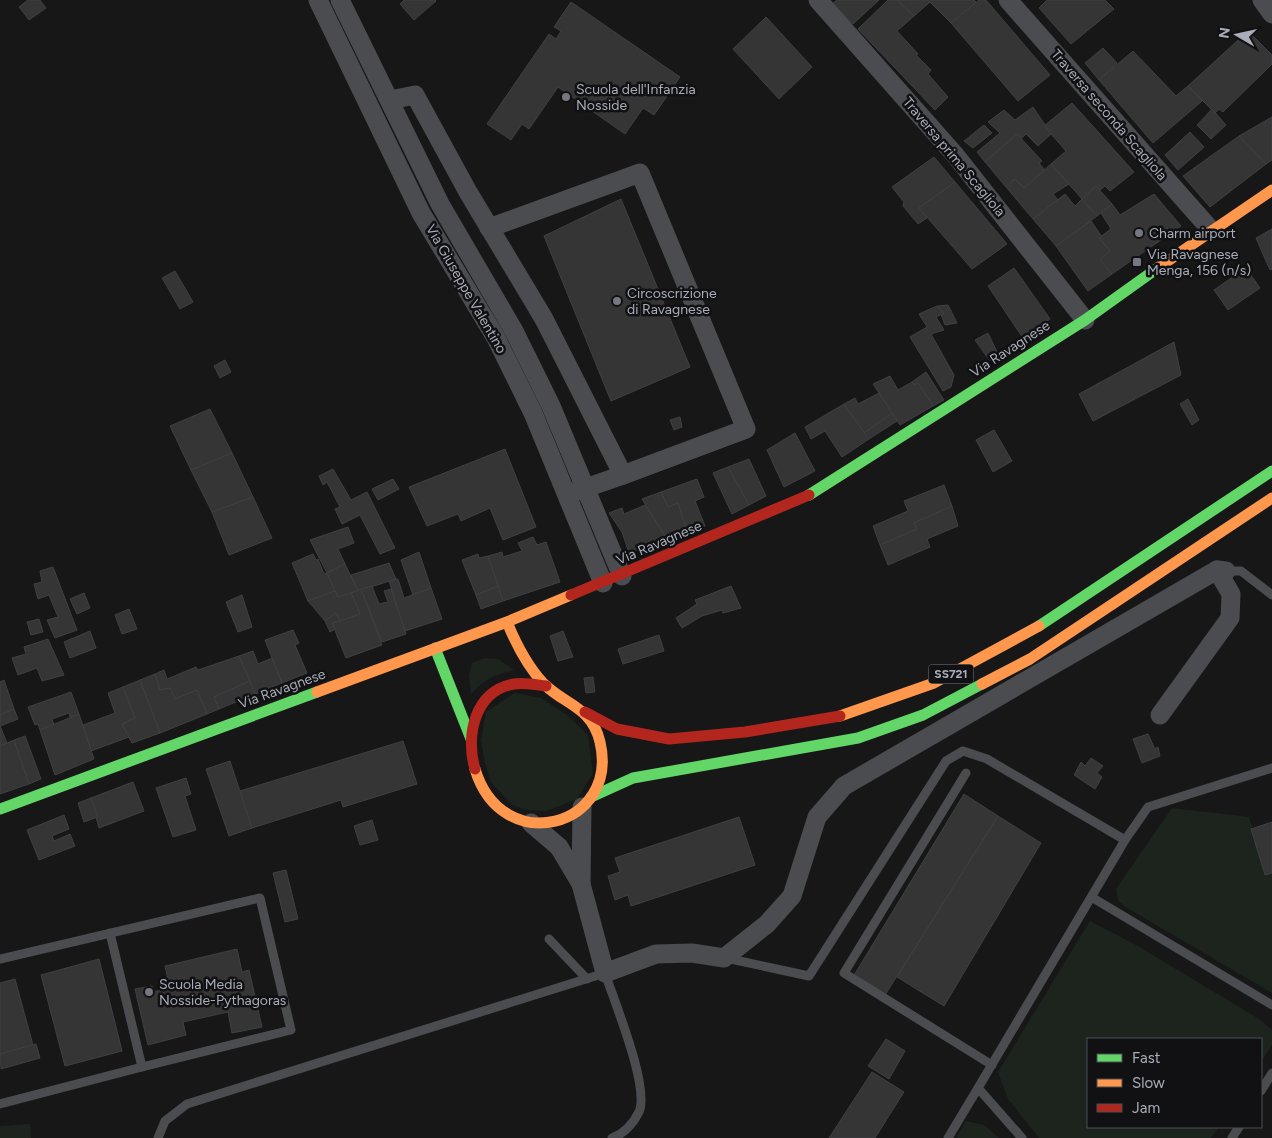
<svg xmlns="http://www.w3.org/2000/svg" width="1272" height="1138" font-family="Figtree,sans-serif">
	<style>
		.green { fill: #1d241e }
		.building { fill: #353536; stroke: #3f4043 }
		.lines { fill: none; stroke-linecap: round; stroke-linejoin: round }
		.lane { stroke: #4b4c50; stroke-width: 9 }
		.street { stroke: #4b4c50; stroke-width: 19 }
		.fast { stroke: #63d668; stroke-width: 11 }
		.slow { stroke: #ff974d; stroke-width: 11 }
		.jam { stroke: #b3261e; stroke-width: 11 }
		.poi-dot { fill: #757880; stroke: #111113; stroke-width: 2 }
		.labels { text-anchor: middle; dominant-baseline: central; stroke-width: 5; stroke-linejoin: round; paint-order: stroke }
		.shield { fill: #111113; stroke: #7b7e86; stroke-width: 1 }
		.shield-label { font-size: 12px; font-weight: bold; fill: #a8adb8 }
		.poi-label { font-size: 14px; fill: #a8adb8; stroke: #111113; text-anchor: start }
		.street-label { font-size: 14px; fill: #a8adb8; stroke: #111113 }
	</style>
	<rect width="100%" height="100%" fill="#171717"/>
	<!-- green -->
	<g class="green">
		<path d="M484,658L498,659L514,670C496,674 484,679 471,694L469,675L472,663Z"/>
		<path d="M515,693L541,698L567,715L588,735L593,773L577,799L546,811L527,810L512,805L491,782L485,763L481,741L486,712Z"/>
		<path d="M1172,808L1249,817L1265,875L1272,873V993L1124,906L1118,900L1116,889Z"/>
		<path d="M1090,921L1136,945L1259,1019L1272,1030V1045L1261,1062V1039H1088V1127H1219L1211,1138H1039L1008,1099L998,1072Z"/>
		<path d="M966,1121L984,1125L999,1138H956Z"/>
		<path d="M30,1124L31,1138H0V1126Z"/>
	</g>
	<!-- building -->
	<g class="building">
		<path d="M28,0H40L46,8L29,20L19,7Z"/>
		<path d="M404,0H435L436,1L414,20L400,4Z"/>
		<path d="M837,0H879L853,24L832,4Z"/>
		<path d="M888,0H897L914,16L897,31L918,54L916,55L931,70L928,74L948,97L935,110L858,29Z"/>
		<path d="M897,0H974L976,2L951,23L930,2L914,16Z"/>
		<path d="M979,0H986L1050,75L1018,101L951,23Z"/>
		<path d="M1047,0H1105L1114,9L1071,44L1039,8Z"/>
		<path d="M571,2L680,77L654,115L643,108L625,134L558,87L529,129L522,124L511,140L487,124L549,34L556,39L561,31L554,27Z"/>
		<path d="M766,17L812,67L779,99L733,49Z"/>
		<path d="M1248,31L1272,55V64L1223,112L1219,109L1215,113L1188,86Z"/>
		<path d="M1103,48L1117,63L1099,80L1085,63Z"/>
		<path d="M1133,51L1176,96L1188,86L1202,101L1153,143L1099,80Z"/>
		<path d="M1072,103L1134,172L1110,191L1105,186L1100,190L1096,186L1082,199L1051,164L1066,151L1044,126Z"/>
		<path d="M1033,107L1051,134L1038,146L1026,134L1022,138L1017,134L985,162L977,152L1000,133L988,122L1004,110L1015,120Z"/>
		<path d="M1212,109L1226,125L1211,139L1197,125Z"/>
		<path d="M1272,117V160L1266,164L1239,136Z"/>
		<path d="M984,125L992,133L973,148L964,141Z"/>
		<path d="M1190,132L1204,147L1178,170L1165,155Z"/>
		<path d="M1017,134L1042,161L1039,163L1045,170L1024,188L1015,179L1006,187L985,162Z"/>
		<path d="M1239,136L1266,164L1210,207L1183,176Z"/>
		<path d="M934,157L955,182L919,208L927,218L918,224L903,206L904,202L892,187Z"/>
		<path d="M1051,164L1069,184L1053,194L1058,200L1033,219L1006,187L1015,179L1024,188Z"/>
		<path d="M955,182L1007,244L972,269L919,208Z"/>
		<path d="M1096,186L1112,204L1097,216L1082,199Z"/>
		<path d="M1065,194L1075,206L1082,199L1097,216L1056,246L1033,219Z"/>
		<path d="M1154,194L1181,226L1112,274L1100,260L1110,251L1099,238L1111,229L1101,213L1112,204L1120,215Z"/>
		<path d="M621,199L690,367L611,401L544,236Z"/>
		<path d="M1091,221L1102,237L1099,238L1110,251L1100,260L1112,274L1088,291L1056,246Z"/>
		<path d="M1272,229V269L1270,270L1256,238Z"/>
		<path d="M1014,268L1050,319L1023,338L988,286Z"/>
		<path d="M1246,268L1260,288L1228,310L1214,290Z"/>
		<path d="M175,271L193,302L180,309L162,278Z"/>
		<path d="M948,305L957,323L945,325L941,314L944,313L937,306Z"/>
		<path d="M937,306L944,313L936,317L944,330L931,334L954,375L951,387L943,391L910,337L927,327L919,314Z"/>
		<path d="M988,333L999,356L990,361L975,340Z"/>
		<path d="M1174,342L1181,375L1093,421L1079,394Z"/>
		<path d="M225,360L231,372L220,378L214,366Z"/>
		<path d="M926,372L944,400L933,406L918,383L914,385L912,382Z"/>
		<path d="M890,376L898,390L912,382L914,385L918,383L933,406L900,425L873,384Z"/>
		<path d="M879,393L892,413L864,433L844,404L855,398L858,404Z"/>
		<path d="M1188,399L1199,420L1192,425L1180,404Z"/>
		<path d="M844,404L869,439L842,457L825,431L811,439L805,427Z"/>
		<path d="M210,409L232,453L191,470L170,426Z"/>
		<path d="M892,413L897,421L869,439L864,433Z"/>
		<path d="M680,417L682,427L674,430L670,420Z"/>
		<path d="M994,430L1012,461L993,472L976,440Z"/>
		<path d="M795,433L815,471L784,487L767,450Z"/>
		<path d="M505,449L536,527L503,540L490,508L461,521L458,514L427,526L409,487Z"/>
		<path d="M232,453L253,497L212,512L191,470Z"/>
		<path d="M749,459L766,496L749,505L728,467Z"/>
		<path d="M728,467L749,505L732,514L713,473Z"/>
		<path d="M333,469L351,500L367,492L395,548L380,554L360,515L342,524L335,509L340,507L327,482L323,485L319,476Z"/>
		<path d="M393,479L399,489L378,500L372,489Z"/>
		<path d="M697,479L704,497L695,501L705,526L687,532L678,503L668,507L661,492Z"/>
		<path d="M944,485L952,506L914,523L917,529L880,545L873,526L908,511L904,501Z"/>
		<path d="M661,492L668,507L678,503L687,532L667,539L642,499Z"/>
		<path d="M253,497L272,538L229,555L212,512Z"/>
		<path d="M645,505L667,539L629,553L622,532L609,513L622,508L624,514Z"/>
		<path d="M952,506L958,526L927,539L930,547L888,565L880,545L917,529L914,523Z"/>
		<path d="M348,527L354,543L338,549L345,564L327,573L310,540Z"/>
		<path d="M533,537L537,545L546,542L560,582L503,601L488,556L502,552L503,557L522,551L518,543Z"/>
		<path d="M419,552L431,588L413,595L401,560Z"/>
		<path d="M313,554L316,560L318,559L324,574L327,573L335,591L308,601L292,563Z"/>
		<path d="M478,554L479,558L488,556L498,586L476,595L462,560Z"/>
		<path d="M389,563L396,579L358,591L351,575Z"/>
		<path d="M345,564L358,591L338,597L327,573Z"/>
		<path d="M53,567L77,630L55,638L47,620L58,617L49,595L38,599L34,584L42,582L40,571Z"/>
		<path d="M398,579L404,598L431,588L442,619L405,631L389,581Z"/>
		<path d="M372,586L379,604L388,602L384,591L391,589L406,634L382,642L361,589Z"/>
		<path d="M498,586L503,601L481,609L476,595Z"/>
		<path d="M731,586L741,608L723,613L722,610L702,616L682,628L676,618L697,604L695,600Z"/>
		<path d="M361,589L382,645L346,658L332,623L360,614L351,593Z"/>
		<path d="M335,591L338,597L351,593L360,614L340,621L336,613L325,621L308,601Z"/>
		<path d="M84,593L90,608L77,614L70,599Z"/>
		<path d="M242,595L252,627L238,632L226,602Z"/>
		<path d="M129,609L137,629L122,634L115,615Z"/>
		<path d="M336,613L340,621L332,623L335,629L330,632L325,621Z"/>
		<path d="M39,619L43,632L31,635L27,622Z"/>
		<path d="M293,630L299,643L295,645L307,673L282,683L265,640Z"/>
		<path d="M90,631L96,648L70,658L64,642Z"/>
		<path d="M563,631L573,657L558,661L550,636Z"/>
		<path d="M659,635L664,651L623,664L618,649Z"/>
		<path d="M48,639L64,675L42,681L37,668L18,675L12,658L26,654L24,647Z"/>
		<path d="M253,651L258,664L272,658L282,683L255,694L239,656Z"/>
		<path d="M239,656L250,681L214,697L219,709L207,714L197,690L175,699L170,688L160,690L155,674L164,670L167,679L196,667L198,670Z"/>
		<path d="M155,674L160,690L170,688L175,699L197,690L207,714L160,733L140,680Z"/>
		<path d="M593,677L595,692L586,693L584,678Z"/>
		<path d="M4,680L14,709L0,715V682Z"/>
		<path d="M140,680L160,733L132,743L122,724L135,718L123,687Z"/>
		<path d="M250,681L255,694L219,709L214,697Z"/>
		<path d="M123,687L135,718L122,724L129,737L91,751L83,725L115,713L108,693Z"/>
		<path d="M71,692L79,714L70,717L69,713L52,719L54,725L40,730L38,724L35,725L28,707Z"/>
		<path d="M14,709L18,719L0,726L7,743L0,746V715Z"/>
		<path d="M79,714L94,759L55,775L40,730Z"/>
		<path d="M1148,734L1155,749L1158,747L1160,756L1142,763L1133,739Z"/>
		<path d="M25,736L41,779L29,784L14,740Z"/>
		<path d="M14,740L29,784L0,794V746Z"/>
		<path d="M403,741L417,784L343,807L341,800L252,828L240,791Z"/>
		<path d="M1091,758L1103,766L1097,773L1102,777L1095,789L1074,775L1081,762L1085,766Z"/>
		<path d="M230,761L252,828L229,836L206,769Z"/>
		<path d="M186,778L191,794L185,796L196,830L173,837L156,788Z"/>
		<path d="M133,782L144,811L99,828L91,798Z"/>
		<path d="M964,794L998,816L885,995L853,977Z"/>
		<path d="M91,798L98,817L84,822L78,803Z"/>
		<path d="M64,815L69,829L52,836L54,841L70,834L75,846L39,860L27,830Z"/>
		<path d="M998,816L1041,843L944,1006L897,977Z"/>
		<path d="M739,817L755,865L631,906L628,895L615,900L608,876L620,872L615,858Z"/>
		<path d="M372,820L378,840L360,845L354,826Z"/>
		<path d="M1272,822V873L1265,875L1251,829Z"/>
		<path d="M286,870L298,919L285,922L273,873Z"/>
		<path d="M237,949L242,972L249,970L262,1027L232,1033L228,1012L183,1022L186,1035L148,1045L135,989L152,986L153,992L170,988L165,966Z"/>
		<path d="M99,959L122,1051L65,1066L41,975Z"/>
		<path d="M15,979L33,1045L0,1054V983Z"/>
		<path d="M886,1039L905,1051L889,1079L868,1066Z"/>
		<path d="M36,1044L40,1058L1,1069L0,1054Z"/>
		<path d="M872,1072L904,1092L875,1138H829Z"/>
	</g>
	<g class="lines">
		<!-- lane -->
		<g class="lane">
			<path d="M1226,571H1241L1272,595"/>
			<path d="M966,773L844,973L992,1065"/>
			<path d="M1093,898L1272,1005"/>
			<path d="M549,939L587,979"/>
			<path d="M726,958L809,976L946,761L963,751L987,759L1125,840L1148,807L1272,768"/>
			<path d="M0,959L260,898L291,1030L142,1067L110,933"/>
			<path d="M1261,1091L1272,1073"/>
			<path d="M0,1104L142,1067"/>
			<path d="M158,1138L165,1121L187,1104L605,973C614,1001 650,1087 639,1112C633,1124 623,1134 612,1138"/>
			<path d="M948,1138L978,1088"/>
			<path d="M1022,1138L978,1088L1125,840"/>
			<path d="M1232,1138L1239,1127"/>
		</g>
		<!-- street -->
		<g class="street">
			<path d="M318,0L421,213L496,338L533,413L603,583"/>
			<path d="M340,0L440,204L514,331L551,406L622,576"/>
			<path d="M818,0L956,156L1085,320"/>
			<path d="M1008,0L1211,230"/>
			<path d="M1262,0L1272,14"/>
			<path d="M390,100L415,95L468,192L544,319L623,475L574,492"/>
			<path d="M489,228L640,173L746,429L623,475"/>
			<path d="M1160,715L1230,618L1231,594L1217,570"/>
			<path d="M531,823L559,847L581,884L605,973L656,954L692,953L724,958L767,924L792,896L817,817L844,786L1217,570L1226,571"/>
			<path d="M581,884L582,807"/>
		</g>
		<!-- fast -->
		<g class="fast">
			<path d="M809,495L1085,320L1159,267"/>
			<path d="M1039,626L1272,471"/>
			<path d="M435,648L471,739"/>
			<path d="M591,797L633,778L858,738L923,715L982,684"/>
			<path d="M0,809L317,692"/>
		</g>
		<!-- slow -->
		<g class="slow">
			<path d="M1159,267L1272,190"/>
			<path d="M982,684L1030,659L1272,498"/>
			<path d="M317,692L507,622L571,595"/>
			<path d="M840,716L934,683L1039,626"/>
			<path d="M475,769C502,859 620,827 600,742C592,707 565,705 544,684C527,666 516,644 507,622"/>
		</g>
		<!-- jam -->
		<g class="jam">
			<path d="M571,595L809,495"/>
			<path d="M585,712L617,729L669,739L745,732L840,716"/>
			<path d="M475,769C465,736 475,690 514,684C524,682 536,685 546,686"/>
		</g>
	</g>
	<!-- markers -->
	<g class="poi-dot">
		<circle cx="566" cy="97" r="5"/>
		<circle cx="1139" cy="233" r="5"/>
		<rect x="1132" y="257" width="10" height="10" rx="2.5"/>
		<circle cx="617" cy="301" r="5"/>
		<circle cx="149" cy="992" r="5"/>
	</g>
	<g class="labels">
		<!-- shield labels -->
		<rect class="shield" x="928.5" y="664.5" width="45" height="19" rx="4"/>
		<g class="shield-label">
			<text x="951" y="674">SS721</text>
		</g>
		<!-- poi labels -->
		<g class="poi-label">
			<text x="576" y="89">Scuola dell'Infanzia<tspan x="576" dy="16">Nosside</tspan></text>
			<text x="1149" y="233">Charm airport</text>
			<text x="1147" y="254">Via Ravagnese<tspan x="1147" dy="16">Menga, 156 (n/s)</tspan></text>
			<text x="627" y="293">Circoscrizione<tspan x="627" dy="16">di Ravagnese</tspan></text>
			<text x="159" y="984">Scuola Media<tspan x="159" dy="16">Nosside-Pythagoras</tspan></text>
		</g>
		<!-- street labels -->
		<g class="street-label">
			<text transform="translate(1109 115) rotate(49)">Traversa seconda Scagliola</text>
			<text transform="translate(954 157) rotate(50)">Traversa prima Scagliola</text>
			<text transform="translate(466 289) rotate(60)">Via Giuseppe Valentino</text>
			<text transform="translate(1010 349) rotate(-33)">Via Ravagnese</text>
			<text transform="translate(659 543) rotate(-23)">Via Ravagnese</text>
			<text transform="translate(282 689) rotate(-20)">Via Ravagnese</text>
		</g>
	</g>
	<!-- legend -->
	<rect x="1087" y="1038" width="175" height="90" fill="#111113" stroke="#4d4f55"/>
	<rect x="1097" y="1054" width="25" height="8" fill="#63d668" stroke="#4d4f55"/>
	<text x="1132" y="1063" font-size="15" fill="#a8adb8">Fast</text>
	<rect x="1097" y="1079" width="25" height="8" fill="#ff974d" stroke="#4d4f55"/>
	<text x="1132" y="1088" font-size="15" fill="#a8adb8">Slow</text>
	<rect x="1097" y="1104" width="25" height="8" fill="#b3261e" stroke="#4d4f55"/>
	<text x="1132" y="1113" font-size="15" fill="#a8adb8">Jam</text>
	<!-- north arrow -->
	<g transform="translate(1237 35) rotate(279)" stroke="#111113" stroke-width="4" paint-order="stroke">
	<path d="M0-4L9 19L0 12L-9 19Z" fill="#a8adb8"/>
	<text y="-8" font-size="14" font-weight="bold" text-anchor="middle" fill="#a8adb8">N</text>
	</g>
</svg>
